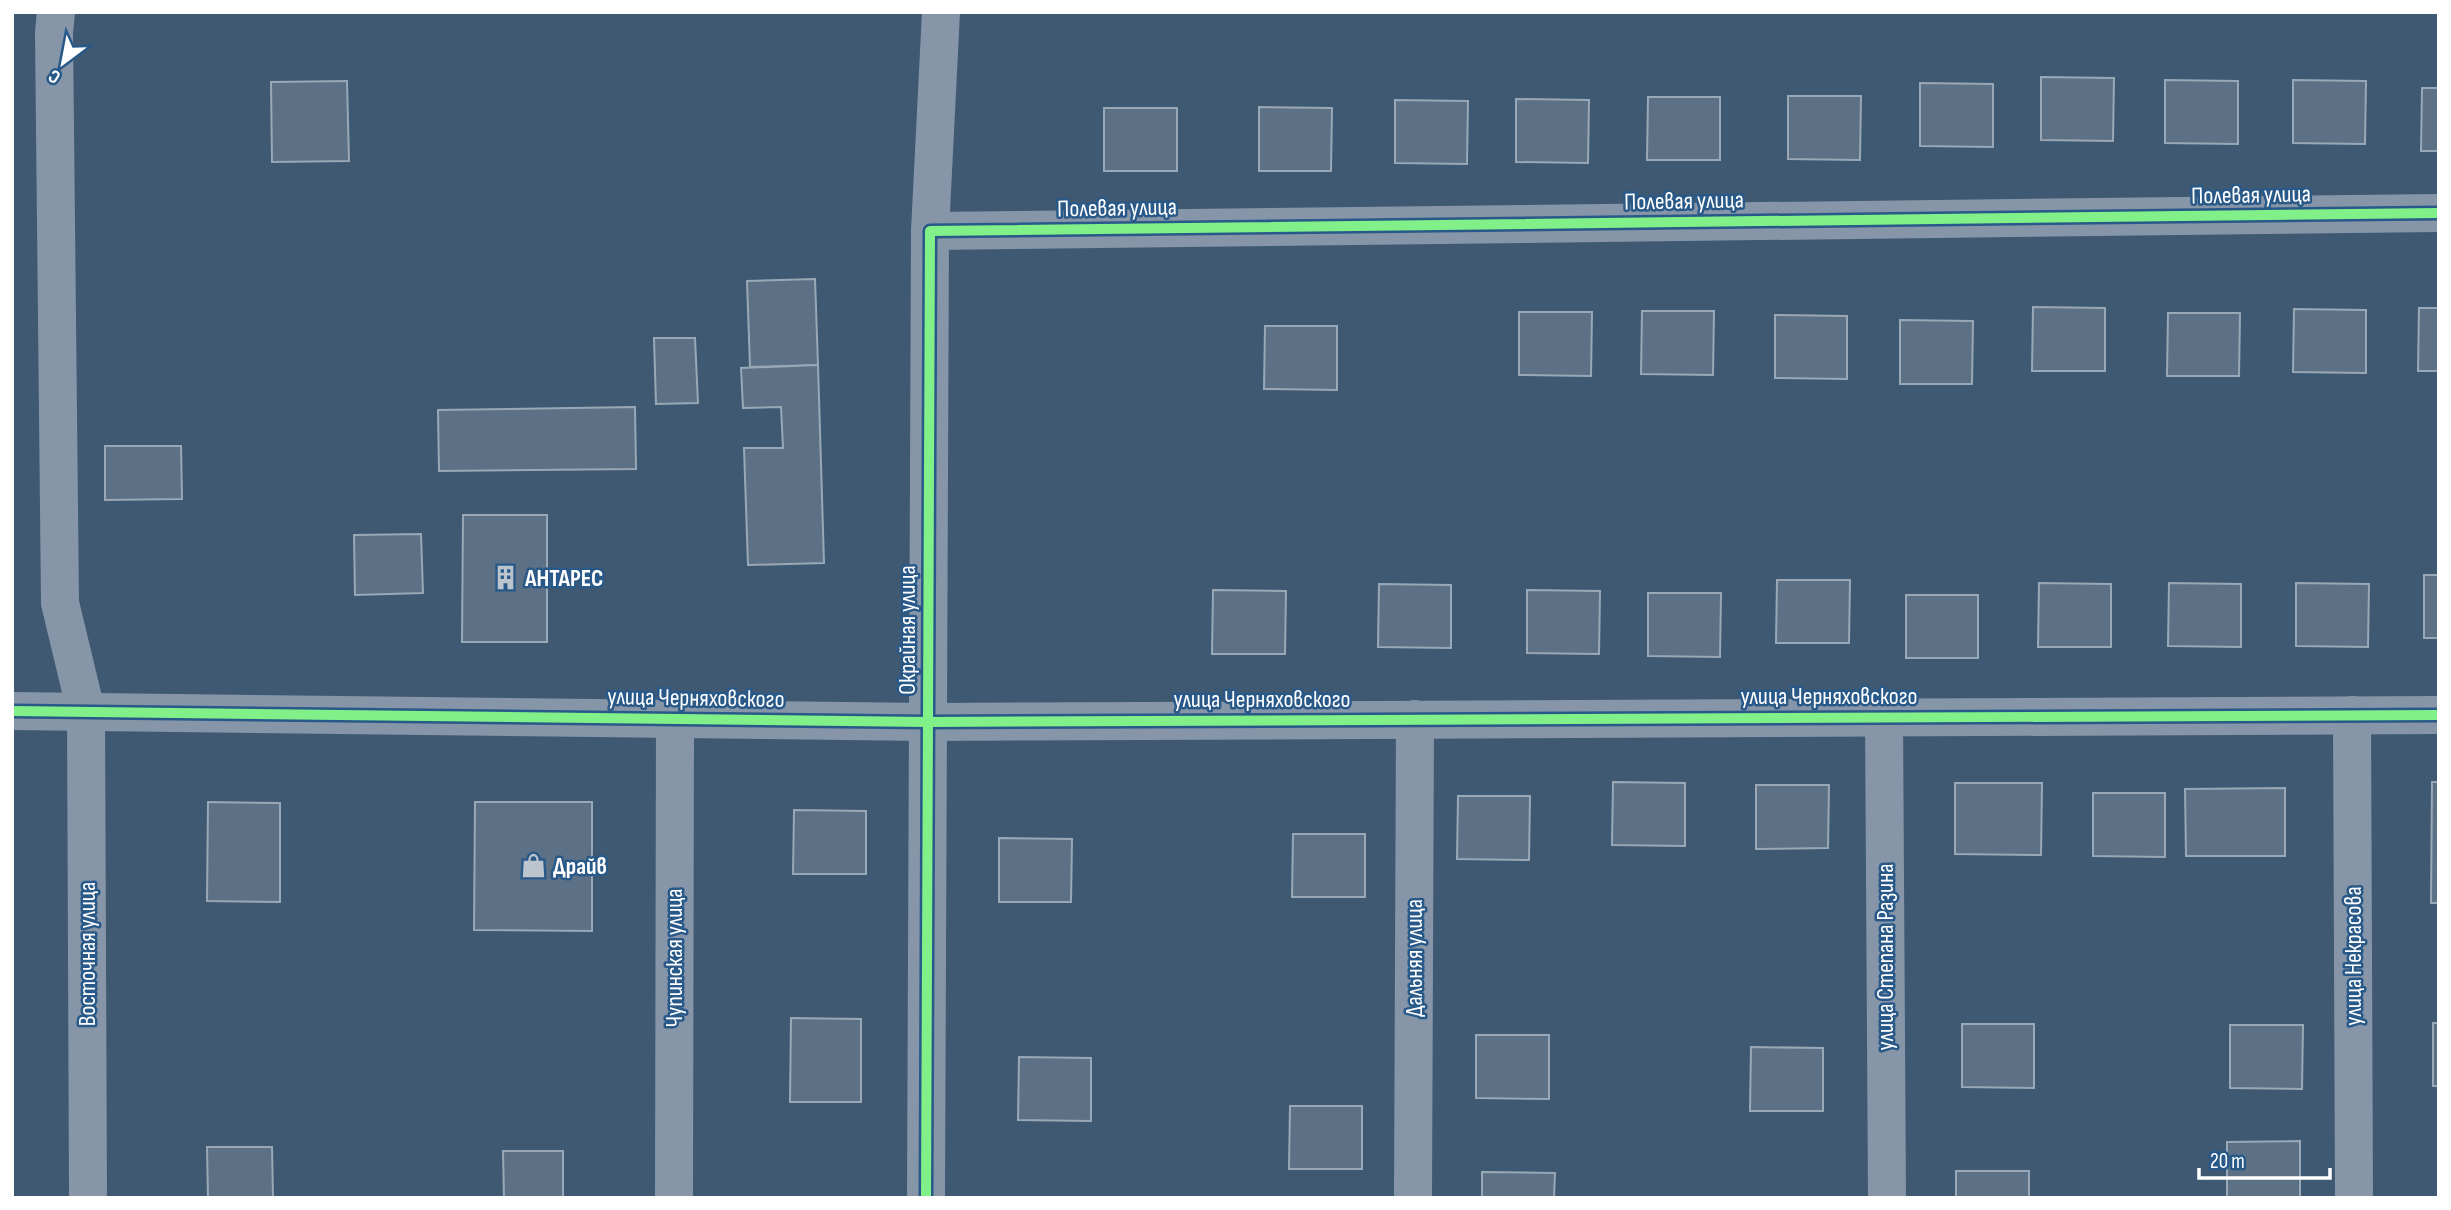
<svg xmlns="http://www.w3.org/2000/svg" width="2451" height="1210" font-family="'Sofia Sans Condensed',sans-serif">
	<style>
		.building { fill: #5c7185; stroke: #99a8b6; stroke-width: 2 }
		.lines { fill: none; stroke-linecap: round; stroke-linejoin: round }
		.minor { stroke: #8696a8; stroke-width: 38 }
		.cycleway-casing { stroke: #295988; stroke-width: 15 }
		.cycleway { stroke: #82f089; stroke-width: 10 }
		.labels { text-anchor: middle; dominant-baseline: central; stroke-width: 5; stroke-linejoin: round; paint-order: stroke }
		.street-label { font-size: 24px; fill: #fff; stroke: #295988 }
		.poi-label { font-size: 24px; font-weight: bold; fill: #fff; stroke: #295988; text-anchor: start }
	</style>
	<rect width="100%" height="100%" fill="#3f5972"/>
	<!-- building -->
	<g class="building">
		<path d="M2041,77L2114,78L2113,141L2041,140Z"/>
		<path d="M2165,80L2238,81V144L2165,143Z"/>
		<path d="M2293,80L2366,81L2365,144L2293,143Z"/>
		<path d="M347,81L349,161L272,162L271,82Z"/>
		<path d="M1920,83L1993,84V147L1920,146Z"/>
		<path d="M2422,88H2439V151H2421Z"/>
		<path d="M1788,96H1861L1860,160L1788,159Z"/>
		<path d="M1648,97H1720V160H1647Z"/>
		<path d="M1516,99L1589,100L1588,163L1516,162Z"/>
		<path d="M1395,100L1468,101L1467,164L1395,163Z"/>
		<path d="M1259,107L1332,108L1331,171H1259Z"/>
		<rect x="1104" y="108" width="73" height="63"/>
		<path d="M815,279L818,365L750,367L747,281Z"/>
		<path d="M2033,307L2105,308V371H2032Z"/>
		<path d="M2419,308H2439V371H2418Z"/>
		<path d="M2294,309L2366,310V373L2293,372Z"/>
		<path d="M1642,311H1714L1713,375L1641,374Z"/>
		<path d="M1519,312H1592L1591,376L1519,375Z"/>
		<path d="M2168,313H2240L2239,376H2167Z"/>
		<path d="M1775,315L1847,316V379L1775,378Z"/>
		<path d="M1900,320L1973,321L1972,384H1900Z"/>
		<path d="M1265,326H1337V390L1264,389Z"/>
		<path d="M654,338H695L698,403L656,404Z"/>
		<path d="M818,365L824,563L748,565L744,448H783L781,407L743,408L741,368Z"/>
		<path d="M635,407L636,469L439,471L438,410Z"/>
		<path d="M105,446H181L182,499L105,500Z"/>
		<path d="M463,515H547V642H462Z"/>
		<path d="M421,534L423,593L355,595L354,535Z"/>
		<rect x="2424" y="575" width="15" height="63"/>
		<path d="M1777,580H1850L1849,643H1776Z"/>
		<path d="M2039,583L2111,584V647H2038Z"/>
		<path d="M2169,583L2241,584V647L2168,646Z"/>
		<path d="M2296,583L2369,584L2368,647L2296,646Z"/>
		<path d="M1379,584L1451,585V648L1378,647Z"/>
		<path d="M1213,590L1286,591L1285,654H1212Z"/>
		<path d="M1527,590L1600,591L1599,654L1527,653Z"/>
		<path d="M1648,593H1721L1720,657L1648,656Z"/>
		<rect x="1906" y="595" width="72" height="63"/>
		<path d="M1613,782L1685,783V846L1612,845Z"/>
		<path d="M2432,782H2439V903H2431Z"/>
		<path d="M1955,783H2042L2041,855L1955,854Z"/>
		<path d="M1756,785H1829L1828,848L1756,849Z"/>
		<path d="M2285,788V856H2186L2185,789Z"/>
		<path d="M2093,793H2165V857L2093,856Z"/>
		<path d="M1458,796H1530L1529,860L1457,859Z"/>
		<path d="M208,802L280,803V902L207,901Z"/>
		<path d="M475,802H592V931L474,930Z"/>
		<path d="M794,810L866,811V874H793Z"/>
		<path d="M1293,834H1365V897H1292Z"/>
		<path d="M999,838L1072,839L1071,902H999Z"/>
		<path d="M791,1018L861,1019V1102H790Z"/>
		<rect x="2433" y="1023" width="6" height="63"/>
		<path d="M1962,1024H2034V1088L1962,1087Z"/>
		<path d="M2230,1025H2303L2302,1089L2230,1088Z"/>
		<path d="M1476,1035H1549V1099L1476,1098Z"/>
		<path d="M1751,1047L1823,1048V1111H1750Z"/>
		<path d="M1019,1057L1091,1058V1121L1018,1120Z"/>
		<path d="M1290,1106H1362V1169H1289Z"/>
		<path d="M2300,1141V1198H2227V1142Z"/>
		<path d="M207,1147H272L273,1198H208Z"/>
		<path d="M503,1151H563V1198H504Z"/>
		<rect x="1956" y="1171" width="73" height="27"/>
		<path d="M1482,1172L1555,1173L1554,1198H1482Z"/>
	</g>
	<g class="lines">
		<!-- minor -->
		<g class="minor">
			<path d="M56,12L54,33L60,603L86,711L88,1198"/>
			<path d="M930,231L2439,213"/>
			<path d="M12,711L927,722L2439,715"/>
			<path d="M2352,715L2354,1198"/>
			<path d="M1884,717L1887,1198"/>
			<path d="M674,1198L675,719"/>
			<path d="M926,1198L930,231L941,12"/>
			<path d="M1413,1198L1415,719"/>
		</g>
		<defs>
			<g id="cycleway">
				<path d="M12,711L927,722L2439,715"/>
				<path d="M926,1198L930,231L2439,213"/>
			</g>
		</defs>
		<!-- cycleway casing -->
		<use href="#cycleway" class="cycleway-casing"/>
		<!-- cycleway -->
		<use href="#cycleway" class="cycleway"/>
	</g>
	<!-- icons -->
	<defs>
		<symbol id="building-bare" viewBox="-9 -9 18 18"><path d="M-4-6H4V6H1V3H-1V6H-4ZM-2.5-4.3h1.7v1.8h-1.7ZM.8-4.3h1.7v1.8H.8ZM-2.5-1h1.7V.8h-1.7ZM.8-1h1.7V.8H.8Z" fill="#bcc5ce" stroke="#295988" stroke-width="2.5" paint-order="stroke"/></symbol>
		<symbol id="shop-bare" viewBox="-9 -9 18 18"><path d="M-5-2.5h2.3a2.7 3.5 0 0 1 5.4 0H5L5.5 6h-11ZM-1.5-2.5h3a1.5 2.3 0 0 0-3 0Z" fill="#bcc5ce" stroke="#295988" stroke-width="2.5" paint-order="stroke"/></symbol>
	</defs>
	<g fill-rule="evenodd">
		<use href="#building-bare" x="488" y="560" width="35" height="35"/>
		<use href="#shop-bare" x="516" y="848" width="35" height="35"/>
	</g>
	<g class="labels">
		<!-- street labels -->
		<g class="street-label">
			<text transform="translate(2251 195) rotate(-1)">Полевая улица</text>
			<text transform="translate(1684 201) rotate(-1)">Полевая улица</text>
			<text transform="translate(1117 208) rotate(-1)">Полевая улица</text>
			<text transform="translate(907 630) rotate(-90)">Окрайная улица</text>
			<text x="1829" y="696">улица Черняховского</text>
			<text transform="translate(696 698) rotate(1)">улица Черняховского</text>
			<text x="1262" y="699">улица Черняховского</text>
			<text transform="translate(87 954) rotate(-90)">Восточная улица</text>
			<text transform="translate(2353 956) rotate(-90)">улица Некрасова</text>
			<text transform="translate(1885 957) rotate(-90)">улица Степана Разина</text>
			<text transform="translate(674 958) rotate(-90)">Чупинская улица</text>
			<text transform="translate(1414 958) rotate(-90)">Дальняя улица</text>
		</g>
		<!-- poi labels -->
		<g class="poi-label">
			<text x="525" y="578">АНТАРЕС</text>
			<text x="553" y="866">Драйв</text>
		</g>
	</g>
	<!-- border -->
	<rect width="2451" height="1210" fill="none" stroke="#ffffff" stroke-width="28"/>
	<!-- north arrow -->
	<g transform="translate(63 63) rotate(212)" stroke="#295988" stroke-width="5" paint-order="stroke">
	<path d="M0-5L12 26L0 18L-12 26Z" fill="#ffffff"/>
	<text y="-10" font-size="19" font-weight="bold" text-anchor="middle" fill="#ffffff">С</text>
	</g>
	<!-- scale -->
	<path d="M2199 1168v10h131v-10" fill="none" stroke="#ffffff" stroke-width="3.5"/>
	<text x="2210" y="1168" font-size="21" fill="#ffffff" stroke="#295988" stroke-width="5" paint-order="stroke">20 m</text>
</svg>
